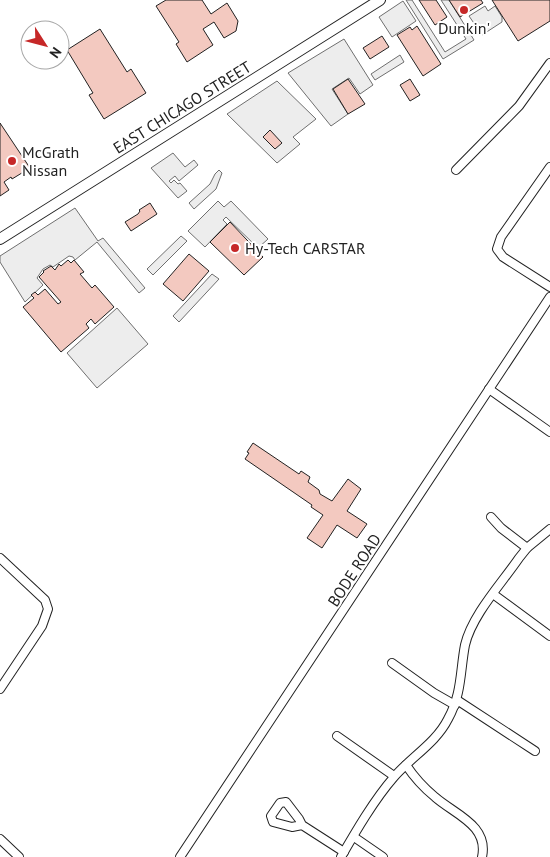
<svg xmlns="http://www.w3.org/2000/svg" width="550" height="857" font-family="'PT Sans',sans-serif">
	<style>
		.parking { fill: #ededed; stroke: #6f6f6f }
		.building { fill: #f3c9c0; stroke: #222 }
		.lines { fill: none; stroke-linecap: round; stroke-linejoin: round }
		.street-casing { stroke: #222; stroke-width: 10 }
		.secondary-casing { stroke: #222; stroke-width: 12 }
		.street { stroke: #fff; stroke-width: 8 }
		.secondary { stroke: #fff; stroke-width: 10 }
		.poi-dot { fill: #c62828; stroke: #fff; stroke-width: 2 }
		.labels { text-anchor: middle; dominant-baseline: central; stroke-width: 4; stroke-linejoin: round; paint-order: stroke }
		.poi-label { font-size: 16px; fill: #222; stroke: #fff; text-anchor: start }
		.street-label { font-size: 16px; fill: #222; stroke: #fff }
	</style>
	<rect width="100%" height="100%" fill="#fff"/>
	<!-- parking -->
	<g class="parking">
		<path d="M406,0H412L445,52L466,39L441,0H449L474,40L443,59Z"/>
		<path d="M403,1L416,21L392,37L379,17Z"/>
		<path d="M485,6L488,11L495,6L502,17V22L482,35L469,16Z"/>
		<path d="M344,39L373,85L360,94L349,78L332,89L348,114L331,126L288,73Z"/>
		<path d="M400,55L404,62L375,80L371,74Z"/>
		<path d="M277,81L316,119L293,137L300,144L277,163L227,114Z"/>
		<path d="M173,153L185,167L194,160L198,165L179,181L175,176L169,181L171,183L174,180L178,184L180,183L187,191L178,198L151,168Z"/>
		<path d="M219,170L222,173L216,189L194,209L189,203L210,184L215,174Z"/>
		<path d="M218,201L224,207L231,201L268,239L258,248L226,217L223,220L227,224L205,247L188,231Z"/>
		<path d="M75,208L98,241L103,238L145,288L139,293L97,242L75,260L73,257L69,256L53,267L50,265L43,269L37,278L43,285L25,302L0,262V256Z"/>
		<path d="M181,236L187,241L153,275L147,269Z"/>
		<path d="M212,274L219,279L179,322L173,316Z"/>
		<path d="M117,308L148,344L97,388L67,353Z"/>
	</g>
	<!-- building -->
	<g class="building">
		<path d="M166,0H202L211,14L227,3L238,21L236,31L224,38L214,22L203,29L213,45L187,62L176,44L179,42L156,6Z"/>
		<path d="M419,0H436L447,17L435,25Z"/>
		<path d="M449,0H481L483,3L460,17Z"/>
		<path d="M492,0H550V21L518,41Z"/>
		<path d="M417,26L441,64L423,76L397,35L410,27L412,30Z"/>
		<path d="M100,29L127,72L131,69L146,93L104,119L89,95L93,93L67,50Z"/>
		<path d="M382,36L389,47L370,59L363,48Z"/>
		<path d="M348,79L365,104L348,114L333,89Z"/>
		<path d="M410,79L420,95L410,101L400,85Z"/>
		<path d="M0,123L30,168L12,179L11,177L4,182L9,190L0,196Z"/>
		<path d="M270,130L282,143L275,149L263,137Z"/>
		<path d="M150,203L157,214L131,231L125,222L138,214L140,211L139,210Z"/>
		<path d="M230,222L263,257L244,275L210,242Z"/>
		<path d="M189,254L209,271L183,301L163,284Z"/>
		<path d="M68,260L71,263L74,260L84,272L80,274L92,288L95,285L114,307L95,324L91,319L86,324L89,328L61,352L23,307L34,298L31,295L35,292L38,295L45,289L58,304L61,302L39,277L44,272L43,271L51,266L55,270L59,264L61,266Z"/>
		<path d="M253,443L299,474L301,471L310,477L308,482L319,490L320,494L332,501L348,479L361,489L347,511L367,524L357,538L337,525L322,548L307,538L323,515L311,507L312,505L245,459L249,453L247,452Z"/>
	</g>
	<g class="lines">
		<defs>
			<g id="street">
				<path d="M550,167L501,237L497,249L503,257L550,287"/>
				<path d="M456,170L519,106L550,63"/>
				<path d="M489,389L550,432"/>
				<path d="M491,517L501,528L527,548"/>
				<path d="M0,558L45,600L48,609L42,626L0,689"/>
				<path d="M493,594L550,636"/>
				<path d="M392,663L434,693L455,705"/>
				<path d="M457,700L535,751"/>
				<path d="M337,736L394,776"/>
				<path d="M406,765C414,777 424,788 435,797C454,814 489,825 482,857"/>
				<path d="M302,825L299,819L286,802L280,803L271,816L273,822L292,827L302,825L344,852"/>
				<path d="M354,837L383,857"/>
				<path d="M0,839L19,857"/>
				<path d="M180,857L550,297"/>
				<path d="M341,857C356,831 374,800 394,777C411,757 436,743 448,719C462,694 460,671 465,645C472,615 502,583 519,558L527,548L550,529"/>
			</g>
			<path id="secondary" d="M0,239L380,0"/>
		</defs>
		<!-- street casing -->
		<use href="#street" class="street-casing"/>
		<!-- secondary casing -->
		<use href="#secondary" class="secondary-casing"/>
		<!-- street -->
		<use href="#street" class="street"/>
		<!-- secondary -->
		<use href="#secondary" class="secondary"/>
	</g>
	<!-- markers -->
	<g class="poi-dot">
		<circle cx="464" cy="10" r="5"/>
		<circle cx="12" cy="161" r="5"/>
		<circle cx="235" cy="248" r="5"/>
	</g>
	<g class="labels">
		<!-- poi labels -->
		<g class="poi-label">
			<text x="464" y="28" text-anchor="middle">Dunkin'</text>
			<text x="22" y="152">McGrath<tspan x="22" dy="18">Nissan</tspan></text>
			<text x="245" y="248">Hy-Tech CARSTAR</text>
		</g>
		<!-- street labels -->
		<g class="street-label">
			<text transform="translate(182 107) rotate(-32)">EAST CHICAGO STREET</text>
			<text transform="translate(354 570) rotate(-57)">BODE ROAD</text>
		</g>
	</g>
	<!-- north arrow -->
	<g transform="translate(45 45) rotate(126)"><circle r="24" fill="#ffffff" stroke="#a7a7a7"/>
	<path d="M0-4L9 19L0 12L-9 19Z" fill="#c62828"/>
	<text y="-8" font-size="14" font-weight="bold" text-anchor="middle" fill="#222222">N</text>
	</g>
</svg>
